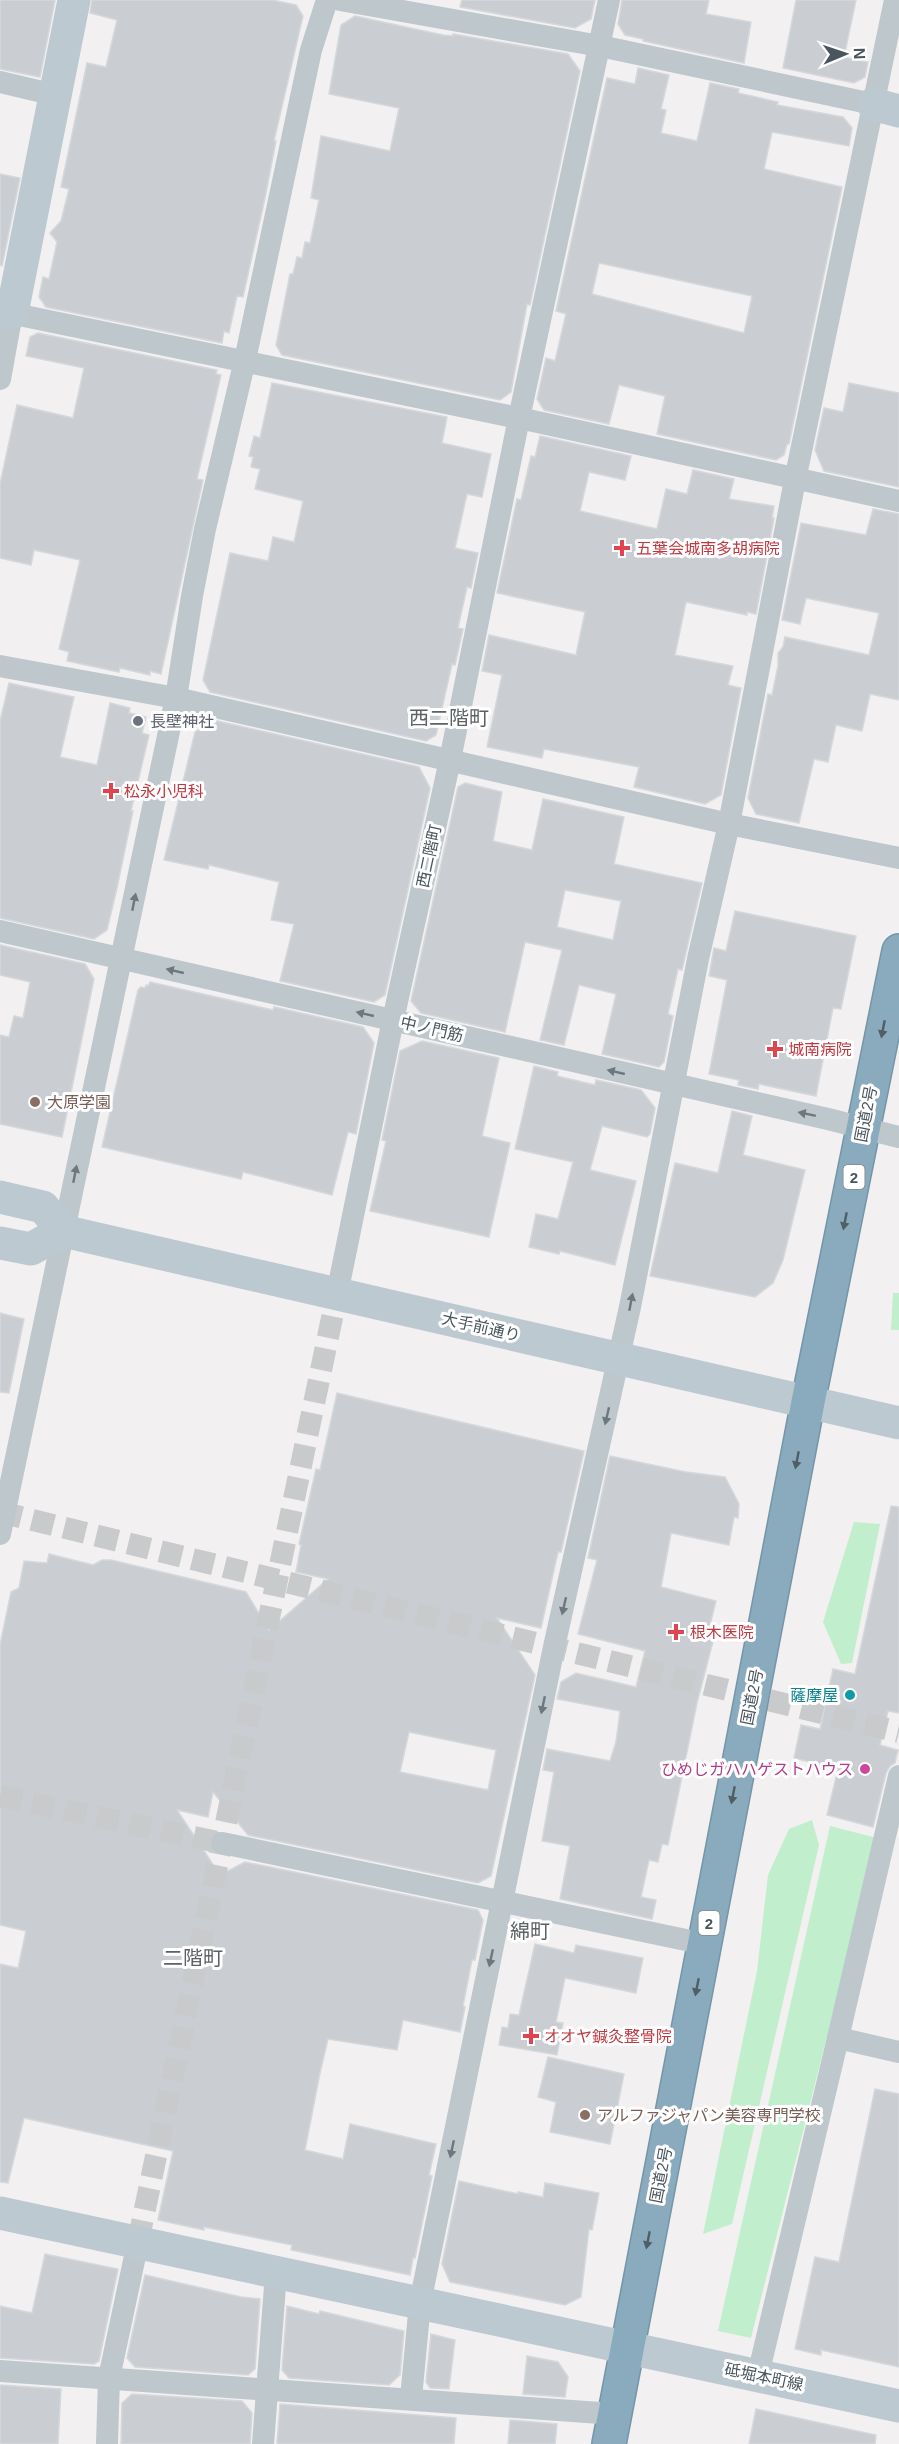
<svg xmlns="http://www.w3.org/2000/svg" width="899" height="2444" font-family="Arial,'Noto Sans JP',sans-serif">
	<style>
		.green { fill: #c1eecc }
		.building { fill: #caced3; stroke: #d5d8db; stroke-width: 1.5; fill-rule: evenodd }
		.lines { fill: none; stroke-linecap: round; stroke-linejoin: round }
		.street-tunnel { stroke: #c8cacc; stroke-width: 22; stroke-dasharray: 22 11; stroke-linecap: butt }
		.highway-casing { stroke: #7595a9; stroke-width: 36 }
		.street { stroke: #bdc7cc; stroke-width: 22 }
		.secondary { stroke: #bdc9d1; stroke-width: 33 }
		.highway { stroke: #8aaabd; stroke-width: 33 }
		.oneway { fill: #6c787e }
		.oneway2 { fill: #505e67 }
		.health-dot { fill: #e0444e; stroke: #fff; stroke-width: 2 }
		.worship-dot { fill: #6b7280; stroke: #fff; stroke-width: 2 }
		.education-dot { fill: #8d6e63; stroke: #fff; stroke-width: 2 }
		.culture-dot { fill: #0f9aa8; stroke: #fff; stroke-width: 2 }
		.hotel-dot { fill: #d1479c; stroke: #fff; stroke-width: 2 }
		.labels { text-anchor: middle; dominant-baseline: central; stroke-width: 6; stroke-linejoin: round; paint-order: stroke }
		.shield { fill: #fff; stroke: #80898e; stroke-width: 1.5 }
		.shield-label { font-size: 15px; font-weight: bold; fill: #49565d }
		.health-label { font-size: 16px; fill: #be3a42; stroke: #fff; text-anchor: start }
		.worship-label { font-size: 16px; fill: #5b616d; stroke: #fff; text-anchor: start }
		.street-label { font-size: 16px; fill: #49565d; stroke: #fff }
		.education-label { font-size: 16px; fill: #785e54; stroke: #fff; text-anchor: start }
		.culture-label { font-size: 16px; fill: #0d838f; stroke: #fff; text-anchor: end }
		.hotel-label { font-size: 16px; fill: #b23c85; stroke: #fff; text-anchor: end }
		.quarter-label { font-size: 20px; fill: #5d6265; stroke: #fff }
	</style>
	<rect width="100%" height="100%" fill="#f3f0f1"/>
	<!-- green -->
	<g class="green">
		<path d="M893,1293H899V1330H891Z"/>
		<path d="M854,1522L880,1524L852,1663L841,1664L823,1622Z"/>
		<path d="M812,1820L819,1845L732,2224L703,2234L757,1971L768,1875L789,1829Z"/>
		<path d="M830,1826L877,1838L751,2338L718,2331Z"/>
	</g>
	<!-- building -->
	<g class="building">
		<path d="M0,0H55L40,77L0,69Z"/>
		<path d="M92,0H272L296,5L303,16L274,141H276L265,198L243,297L237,296L229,333L224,331L222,343L46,307L39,297L43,277L49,279L57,242L50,233L61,221L69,189L61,187L87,63L106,67L117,20L90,13Z"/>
		<path d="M462,0H595L591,19L575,28L460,7Z"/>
		<path d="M622,0H709L706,14L751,22L744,63L643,41V39L625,35L618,24Z"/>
		<path d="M796,0H856L844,57L868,62L865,77L854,83L783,68Z"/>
		<path d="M355,16L443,35L453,36V34L568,54L580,71L530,305L527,304L511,392L500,400L282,355L276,345L290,274H293L297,257L302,258L305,242L310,243L319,200L311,198L321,136L390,151L399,108L329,94L341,25Z"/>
		<path d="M638,68L669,75L661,109L666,110L661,133L697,141L710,83L739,89L738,93L778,102L777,105L843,117L852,128L849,146L772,132L764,169L842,187L789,444H787L784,455L776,460L657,434L665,396L619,385L609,424L544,410L537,399L546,358L555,361L566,314L556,311L607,78L635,84ZM599,263L752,296L744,333L592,294Z"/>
		<path d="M0,174L20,178L2,266L0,265Z"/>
		<path d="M38,333L217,370L216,374L221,375L197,479L203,480L161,674L150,671V675L120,668L119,672L67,661L69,652L59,649L80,560L34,550L31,565L0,558V484L17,405L73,418L84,368L26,356L30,337Z"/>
		<path d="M272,383L447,417L442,443L491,454L482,497L467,494L455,548L478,553L471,588L467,587L458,628L463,629L455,665L452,664L436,735L426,741L210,692L203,680L230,553L268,561L273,537L294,542L303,501L255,489L260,469L251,467L253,457L249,456L254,436L260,438Z"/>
		<path d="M849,383L899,393V487L824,471L815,450L824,408L843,412Z"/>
		<path d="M540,436L631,456L625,480L589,472L580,511L657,529L666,489L687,494L693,470L734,479L729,499L774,506L772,518H774L756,614L747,612V615L686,602L675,655L733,666L728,685L741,688L721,795L705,804L634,787L639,767L544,749L542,758L487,747L502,675L482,671L489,635L576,655L585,612L497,593L517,499L521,500L531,456L535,457Z"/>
		<path d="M873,509L899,514V700L870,694L862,731L836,725L828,762L814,759L799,823L756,814L748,798L768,694L772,695L778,666V653L783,647L785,637L869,655L879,613L806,598L800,624L782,620L801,523L866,535Z"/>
		<path d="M9,683L74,697L60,757L97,765L110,703L130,708L129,713L146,717L142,733L149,735L131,811H133L117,888L107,930L94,939L0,918V721Z"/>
		<path d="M213,720L419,767L430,788L385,995L374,1002L280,981L294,924L271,920L279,882L209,865L208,869L164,860L195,732Z"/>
		<path d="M465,783L502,792L493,841L532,850L543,799L624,817L614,864L702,883L682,970L678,969L668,1014L673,1016L664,1062L659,1067L602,1054L616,994L579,985L564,1045L540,1040L562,950L525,942L505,1032L421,1013L411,1001L458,787ZM565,890L621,901L613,940L557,927Z"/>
		<path d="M735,911L856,936L841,1009L833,1008L816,1096L759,1084L758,1089L738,1085L739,1080L709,1074L727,980L709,976L714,948L726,951Z"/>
		<path d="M0,945L85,964L94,979L62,1137L0,1124V1035L9,1037L14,1016L23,1018L30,982L0,975Z"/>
		<path d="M150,982L273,1010L274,1007L363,1027L374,1043L356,1134L348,1132L332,1195L243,1172L241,1179L102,1147L138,990L141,987L145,988L146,985L148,986Z"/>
		<path d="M422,1041L499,1058L482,1136L510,1143L489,1237L370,1211L386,1141L382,1140L400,1051Z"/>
		<path d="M534,1066L558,1072L557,1076L595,1085L596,1080L641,1090L655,1108L650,1134L647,1137L602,1126L590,1170L636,1181L615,1265L560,1251L559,1254L529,1247L536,1214L558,1219L573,1162L515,1149Z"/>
		<path d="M732,1111L752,1116L743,1155L805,1170L783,1260L773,1283L755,1297L650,1276L675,1163L718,1173Z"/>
		<path d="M0,1313L24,1319L9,1393L0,1392Z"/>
		<path d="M337,1393L584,1451L561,1552H558L541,1628L497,1618L535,1675L491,1876L478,1883L248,1835L213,1792L208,1817L177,1810L220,1875L245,1862L478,1910L483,1920L475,1960H472L463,2006L465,2007L460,2032L403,2020L397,2050L328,2039L320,2073L305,2150L343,2159L350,2124L436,2144L429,2175L432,2176L415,2258H413L410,2275L291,2250L292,2245L204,2227V2230L158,2220L173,2151L24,2118L8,2183L0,2182V1964L18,1968L26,1931L0,1925V1645L11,1592L19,1588L24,1561L47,1563L49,1554L93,1565L102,1560H111L246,1592L269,1630L328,1579L296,1572L301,1545L299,1544L316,1469L320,1470ZM409,1732L496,1750L488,1790L400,1772Z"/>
		<path d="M610,1456L686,1472L725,1477L739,1504L738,1518L734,1517L729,1545L671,1533L661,1587L716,1601L710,1625L717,1626L697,1703L668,1845L662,1844L658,1862L649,1860L641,1897L656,1900L652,1919L560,1899L570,1846L542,1841L554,1772L543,1770L547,1749L610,1761L616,1742L620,1711L557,1699L561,1682L576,1673L636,1687L645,1651L578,1634L597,1560L588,1558Z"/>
		<path d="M891,1506L899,1507V1713L888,1711L880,1745L898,1750L895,1763L890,1766L886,1773L873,1827L827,1815L838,1769L794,1758L801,1725L820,1729L833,1669L855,1674Z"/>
		<path d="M535,1944L574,1953L576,1945L643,1958L636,1993L565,1978L556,2022L563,2023L557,2055L499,2045L502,2027L508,2028L510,2014L519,2015Z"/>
		<path d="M548,2057L624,2074L610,2144L550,2132L556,2102L538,2097Z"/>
		<path d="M875,2089L899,2094V2367L821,2350V2355L795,2349L815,2257L839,2262Z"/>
		<path d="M459,2181L518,2194V2192L543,2197L545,2183L599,2193L592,2230L589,2229L581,2297L565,2305L450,2282L442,2264Z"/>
		<path d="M45,2254L118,2269L99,2361L94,2364L0,2358V2306L32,2313Z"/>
		<path d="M145,2275L241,2297L260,2299L255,2369L248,2375L135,2367L127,2358Z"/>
		<path d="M287,2306L319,2314L320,2311L404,2331L400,2375L389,2385L289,2378L282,2370Z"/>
		<path d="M431,2334L455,2340L449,2389L430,2388L426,2382Z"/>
		<path d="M527,2356L558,2362L568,2377L565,2397L523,2394Z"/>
		<path d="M0,2385L61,2389L58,2444H0Z"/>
		<path d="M132,2394L242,2401L252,2413L250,2444H121L122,2403Z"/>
		<path d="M280,2404L456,2418L454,2444H277Z"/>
		<path d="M756,2409L876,2435L875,2444H749Z"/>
		<path d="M510,2420L557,2424L555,2444H508Z"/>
	</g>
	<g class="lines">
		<!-- street-tunnel -->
		<g class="street-tunnel">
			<path d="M0,1512L899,1732"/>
			<path d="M0,1796L222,1843"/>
			<path d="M138,2242L337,1294"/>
		</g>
		<defs>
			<path id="highway" d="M609,2444L808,1402L899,951"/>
		</defs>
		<!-- highway casing -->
		<use href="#highway" class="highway-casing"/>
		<!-- street -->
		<g class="street">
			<path d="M340,0L600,46L873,104"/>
			<path d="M0,82L55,95"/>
			<path d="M0,311L519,418L899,501"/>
			<path d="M0,379L12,313"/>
			<path d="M0,666L176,698L729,824L899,858"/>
			<path d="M0,931L828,1119L899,1137"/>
			<path d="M337,1294L393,1020L450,760L519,418L609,0"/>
			<path d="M0,1534L176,698L192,596L205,529L245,360L311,50L327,0"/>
			<path d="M222,1843L705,1944"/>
			<path d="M838,2038L899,1776"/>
			<path d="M0,2371L615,2414"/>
			<path d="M758,2375L838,2038L899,2052"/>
			<path d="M411,2398L420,2303L554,1647L630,1307L698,959L729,824L795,480L895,0"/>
			<path d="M107,2444L109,2378L138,2242"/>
			<path d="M263,2444L276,2273"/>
		</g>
		<!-- secondary -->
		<g class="secondary">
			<path d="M873,104L899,111"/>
			<path d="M12,313L74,0"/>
			<path d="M0,1197L43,1207L63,1231L899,1423"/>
			<path d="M0,1243L31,1249L63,1231"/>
			<path d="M0,2213L899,2406"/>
		</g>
		<!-- highway -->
		<use href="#highway" class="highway"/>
	</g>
	<!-- one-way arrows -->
	<defs><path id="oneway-solid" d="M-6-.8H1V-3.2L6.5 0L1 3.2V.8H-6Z" transform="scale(1.5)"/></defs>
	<g class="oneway">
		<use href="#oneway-solid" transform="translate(134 902) rotate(-79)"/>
		<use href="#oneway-solid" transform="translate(175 971) rotate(-167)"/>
		<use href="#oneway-solid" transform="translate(365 1014) rotate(-167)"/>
		<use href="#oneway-solid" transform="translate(616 1072) rotate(-167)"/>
		<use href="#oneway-solid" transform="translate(807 1114) rotate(-168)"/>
		<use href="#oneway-solid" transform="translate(75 1174) rotate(-79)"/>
		<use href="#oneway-solid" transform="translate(631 1302) rotate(-79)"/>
		<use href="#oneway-solid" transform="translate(607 1416) rotate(103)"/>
		<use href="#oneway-solid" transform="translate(564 1606) rotate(103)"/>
		<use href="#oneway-solid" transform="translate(543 1705) rotate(102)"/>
		<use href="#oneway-solid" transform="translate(491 1958) rotate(102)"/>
		<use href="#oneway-solid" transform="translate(452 2149) rotate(102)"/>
	</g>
	<g class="oneway2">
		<use href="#oneway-solid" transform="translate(883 1029) rotate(101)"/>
		<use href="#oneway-solid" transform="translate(845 1221) rotate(101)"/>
		<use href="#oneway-solid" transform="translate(797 1460) rotate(101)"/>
		<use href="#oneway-solid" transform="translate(733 1795) rotate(101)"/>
		<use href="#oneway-solid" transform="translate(697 1987) rotate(101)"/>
		<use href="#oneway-solid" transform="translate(648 2240) rotate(101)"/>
	</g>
	<!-- markers -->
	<g class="health-dot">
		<path d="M619 539h6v6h6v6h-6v6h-6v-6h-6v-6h6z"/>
		<path d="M108 782h6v6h6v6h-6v6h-6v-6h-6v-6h6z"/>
		<path d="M772 1040h6v6h6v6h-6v6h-6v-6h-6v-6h6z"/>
		<path d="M673 1623h6v6h6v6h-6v6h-6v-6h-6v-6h6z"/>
		<path d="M528 2027h6v6h6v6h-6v6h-6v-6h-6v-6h6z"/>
	</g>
	<circle class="worship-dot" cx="138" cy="721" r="6"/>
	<g class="education-dot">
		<circle cx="35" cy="1102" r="6"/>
		<circle cx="585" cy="2115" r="6"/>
	</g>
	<circle class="culture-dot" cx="850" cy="1695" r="6"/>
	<circle class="hotel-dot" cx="865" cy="1769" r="6"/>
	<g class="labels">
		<!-- shield labels -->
		<g class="shield">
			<rect x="843.5" y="1165" width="21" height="24" rx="4.5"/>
			<rect x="698.5" y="1911" width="21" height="24" rx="4.5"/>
		</g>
		<g class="shield-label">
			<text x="854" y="1177">2</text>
			<text x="709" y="1923">2</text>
		</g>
		<!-- health labels -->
		<g class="health-label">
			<text x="636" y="548">五葉会城南多胡病院</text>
			<text x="124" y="791">松永小児科</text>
			<text x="788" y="1049">城南病院</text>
			<text x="690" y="1632">根木医院</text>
			<text x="544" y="2036">オオヤ鍼灸整骨院</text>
		</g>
		<!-- worship labels -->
		<g class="worship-label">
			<text x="150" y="721">長壁神社</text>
		</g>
		<!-- street labels -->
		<g class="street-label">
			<text transform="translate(429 856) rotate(-78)">西二階町</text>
			<text transform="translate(432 1029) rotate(13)">中ノ門筋</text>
			<text transform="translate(866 1114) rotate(-79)">国道2号</text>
			<text transform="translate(481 1327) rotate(13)">大手前通り</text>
			<text transform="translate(752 1697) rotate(-79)">国道2号</text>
			<text transform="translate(661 2175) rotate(-79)">国道2号</text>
			<text transform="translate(764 2377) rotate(12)">砥堀本町線</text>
		</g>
		<!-- education labels -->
		<g class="education-label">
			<text x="47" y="1102">大原学園</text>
			<text x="597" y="2115">アルファジャパン美容専門学校</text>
		</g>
		<!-- culture labels -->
		<g class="culture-label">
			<text x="838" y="1695">薩摩屋</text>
		</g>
		<!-- hotel labels -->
		<g class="hotel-label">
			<text x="853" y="1769">ひめじガハハゲストハウス</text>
		</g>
		<!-- quarter labels -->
		<g class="quarter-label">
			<text x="449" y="718">西二階町</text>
			<text x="530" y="1931">綿町</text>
			<text x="193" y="1958">二階町</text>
		</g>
	</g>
	<!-- north arrow -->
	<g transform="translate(845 54) rotate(88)" stroke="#ffffff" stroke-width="4.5" paint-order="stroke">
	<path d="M0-4.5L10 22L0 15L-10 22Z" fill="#49565d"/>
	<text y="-9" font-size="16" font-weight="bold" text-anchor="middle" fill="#49565d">N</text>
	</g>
</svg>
